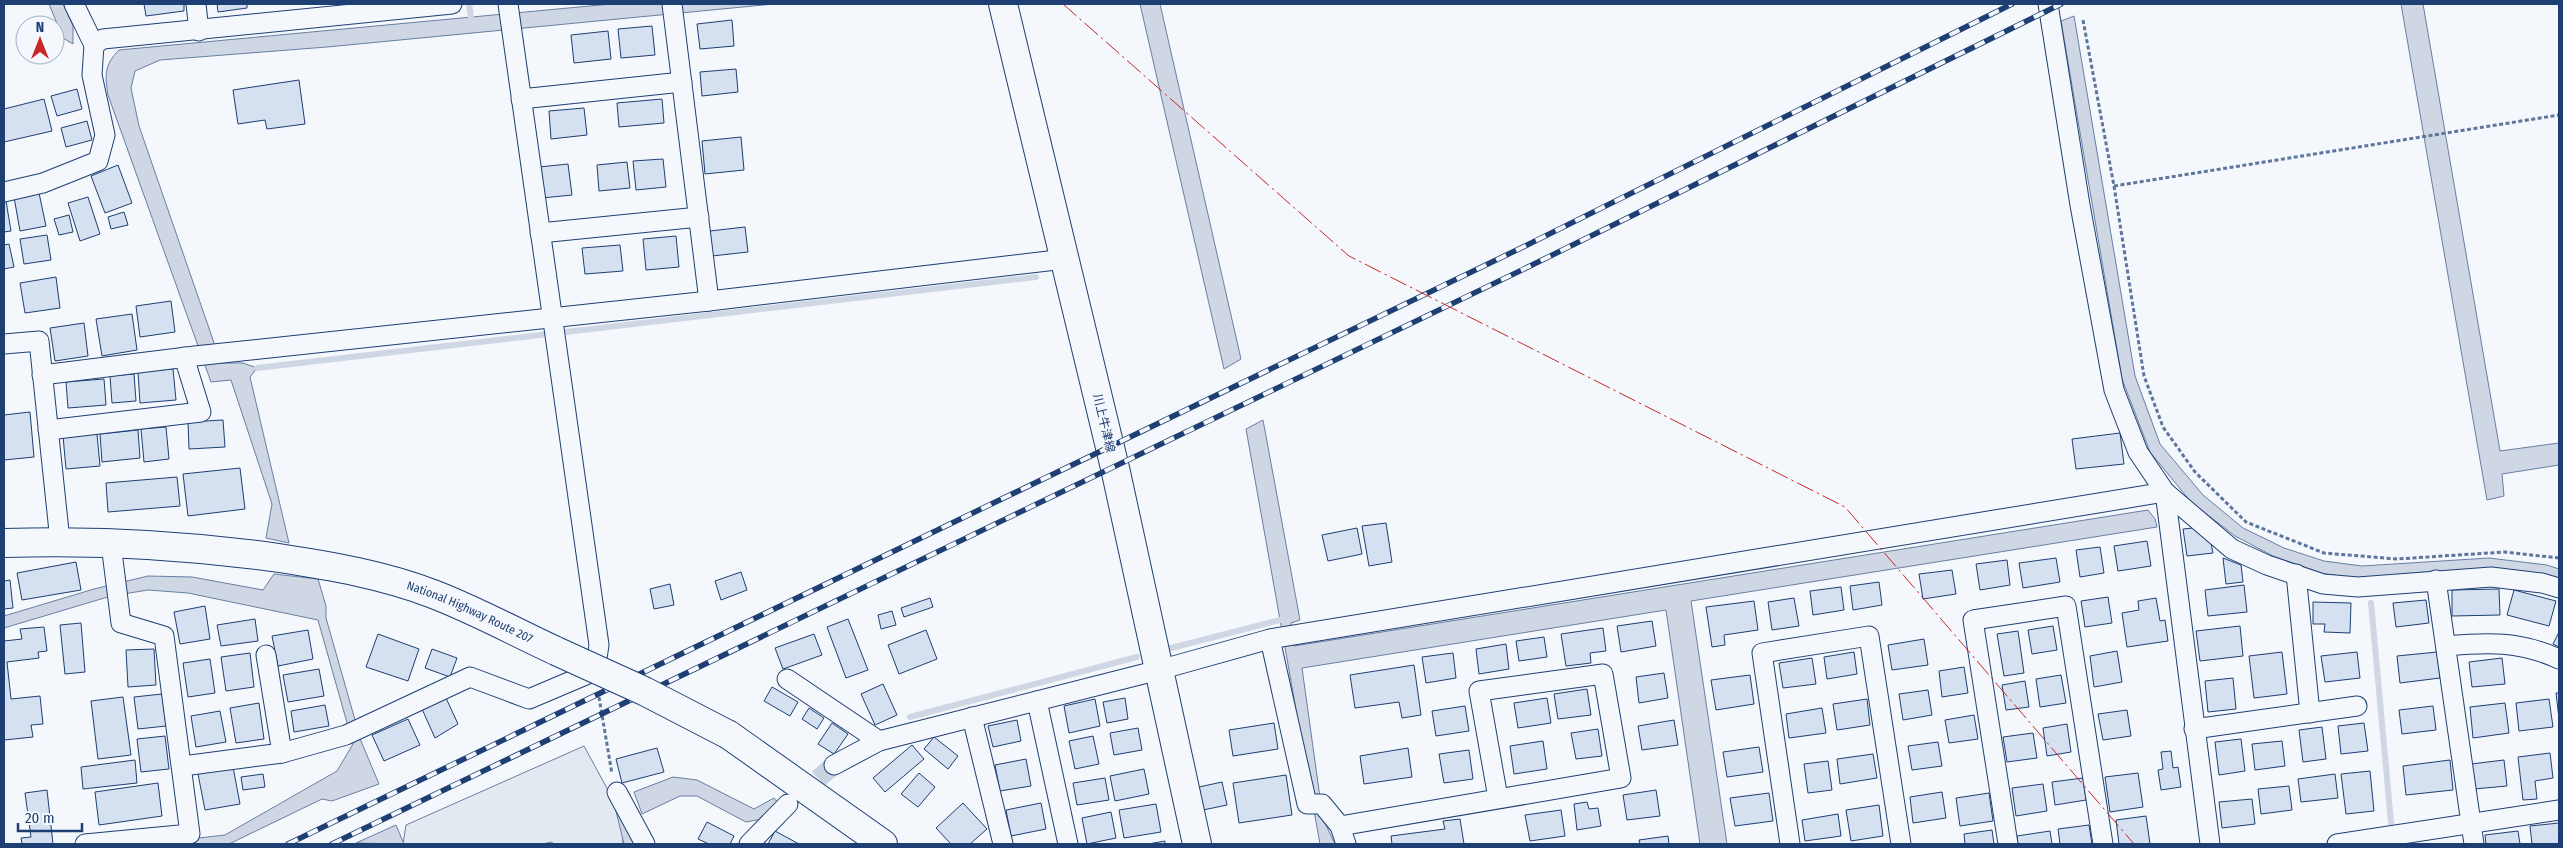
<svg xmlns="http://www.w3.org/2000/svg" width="2563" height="848" font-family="'Fira Sans Condensed','Noto Sans JP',sans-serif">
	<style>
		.green { fill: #e3e9f0; stroke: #687fa3 }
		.water { fill: #cfd7e4; stroke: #687fa3 }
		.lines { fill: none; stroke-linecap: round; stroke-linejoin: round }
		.stream { stroke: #cfd7e4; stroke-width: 6 }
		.building { fill: #d5e0f0; stroke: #1d3f73 }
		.minor-tunnel { stroke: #c9d2e0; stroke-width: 19; stroke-dasharray: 19 9; stroke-linecap: butt }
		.minor-casing { stroke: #1d3f73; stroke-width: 21 }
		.secondary-casing { stroke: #1d3f73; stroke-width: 30 }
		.trunk-casing { stroke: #1d3f73; stroke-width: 30 }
		.path { stroke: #5e769c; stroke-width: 3; stroke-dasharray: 4 2.5; stroke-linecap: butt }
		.minor { stroke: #f4f7fb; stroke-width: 19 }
		.secondary { stroke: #f4f7fb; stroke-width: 28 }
		.trunk { stroke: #f4f7fb; stroke-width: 28 }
		.rail-casing { stroke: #1d3f73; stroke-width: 5.5 }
		.rail { stroke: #f4f7fb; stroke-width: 4; stroke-dasharray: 11; stroke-linecap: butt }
		.trunk-bridge-casing { stroke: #1d3f73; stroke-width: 30; stroke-linecap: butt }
		.trunk-bridge { stroke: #f4f7fb; stroke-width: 28 }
		.power { stroke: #c62828; stroke-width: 1; stroke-dasharray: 18 4 2.5 4; stroke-linecap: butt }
		.labels { text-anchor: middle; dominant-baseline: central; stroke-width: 4; stroke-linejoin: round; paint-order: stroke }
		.street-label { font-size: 12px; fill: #1d3f73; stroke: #f4f7fb }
	</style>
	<rect width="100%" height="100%" fill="#f4f7fb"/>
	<!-- green -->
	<path class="green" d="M584,746L621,814L623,844H553L552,842L542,844H403L406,825Z"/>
	<!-- water -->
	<g class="water">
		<path d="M49,4H63L73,26V44L63,38Z"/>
		<path d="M611,4H774L327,47L160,60L135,71L131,88L139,126L221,363H243L257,368L250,377L289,543L266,538L272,504L231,380L211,382L108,95C105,76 104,65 119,50Z"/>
		<path d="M1140,4H1160L1241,359L1224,369Z"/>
		<path d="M2401,4H2423L2500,451L2559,443V465L2502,474L2504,496L2487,500Z"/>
		<path d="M2074,16L2135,376L2160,444L2203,495L2243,528L2284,548L2324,561L2362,566L2489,558L2547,565L2559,569V581L2360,579L2320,573L2273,556L2235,536L2191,502L2150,452L2122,379L2061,21Z"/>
		<path d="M1263,420L1300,620L1291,623L1294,646L2148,510L2155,519L2157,527L1691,601L1727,844H1700L1666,610L1302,668L1323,819L1335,844H1320L1246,429Z"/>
		<path d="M274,574L318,579L326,606V618L361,741L379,784L332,801L322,799L229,844H147L225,835L337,771L353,744L318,620L188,593L148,590L111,596L4,628V616L94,589L148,576L192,577L263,590Z"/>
		<path d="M673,777L697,780L754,809L774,798L777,802L762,819L746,822L697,796H680L642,814L634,792Z"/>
		<path d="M615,807L639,844H624Z"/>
		<path d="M396,825L404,844L356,843Z"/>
	</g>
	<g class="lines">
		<!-- stream -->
		<g class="stream">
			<path d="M469,4L471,18"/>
			<path d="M257,368L1036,277"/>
			<path d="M2371,603L2392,833"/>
			<path d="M1171,648L1280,620"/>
			<path d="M910,717L1137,657"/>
		</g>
	</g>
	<!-- building -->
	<g class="building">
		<path d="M144,4H184V11L146,16Z"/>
		<path d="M217,4H247V8L218,12Z"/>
		<path d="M732,20L734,46L700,49L697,24Z"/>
		<path d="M652,26L655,55L621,58L618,29Z"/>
		<path d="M608,31L611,59L574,63L571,35Z"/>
		<path d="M736,69L738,92L702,96L700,72Z"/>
		<path d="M299,80L305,124L267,129L265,120L238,124L233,90Z"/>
		<path d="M77,89L82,109L57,116L51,96Z"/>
		<path d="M44,99L52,131L4,142V109Z"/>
		<path d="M662,99L664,123L619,127L617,103Z"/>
		<path d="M584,108L587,135L551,139L549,111Z"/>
		<path d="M87,121L92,140L66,147L61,128Z"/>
		<path d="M741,137L744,170L705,174L702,141Z"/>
		<path d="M663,159L666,187L636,190L633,161Z"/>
		<path d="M627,162L630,188L599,191L597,165Z"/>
		<path d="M568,164L572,195L542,198L539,167Z"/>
		<path d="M118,165L132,203L105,213L91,176Z"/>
		<path d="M39,193L46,226L20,231L14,197Z"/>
		<path d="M88,197L100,234L80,241L68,203Z"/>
		<path d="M6,201L11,231L4,232V202Z"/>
		<path d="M124,212L128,225L111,229L108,217Z"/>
		<path d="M69,215L73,232L59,235L54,219Z"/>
		<path d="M745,227L748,252L712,256L710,231Z"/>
		<path d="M47,235L51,260L24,264L20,239Z"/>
		<path d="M676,236L679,267L646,270L643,239Z"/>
		<path d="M9,244L14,267L4,269V245Z"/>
		<path d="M620,245L623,271L585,274L582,248Z"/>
		<path d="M56,277L60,308L25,313L20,283Z"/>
		<path d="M171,301L175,332L140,337L136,306Z"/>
		<path d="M132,314L137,350L102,356L96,319Z"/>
		<path d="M84,323L88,356L55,361L50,328Z"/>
		<path d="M173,369L176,400L140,403L138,372Z"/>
		<path d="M134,374L136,401L112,403L110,376Z"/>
		<path d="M104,379L106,405L68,408L66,382Z"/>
		<path d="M30,412L34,457L4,460V415Z"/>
		<path d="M223,420L225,447L189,449L188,422Z"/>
		<path d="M166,427L169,459L144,462L141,429Z"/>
		<path d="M138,430L140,458L102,462L100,434Z"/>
		<path d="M2120,433L2124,464L2076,469L2072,439Z"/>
		<path d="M97,434L100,466L66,469L63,436Z"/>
		<path d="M240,468L245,509L188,516L183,474Z"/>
		<path d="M177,477L180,506L108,512L106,483Z"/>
		<path d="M1386,523L1392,562L1369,566L1362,526Z"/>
		<path d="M1357,528L1362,554L1328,561L1322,535Z"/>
		<path d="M2193,528L2211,543L2213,553L2187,556L2183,529Z"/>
		<path d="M2147,541L2151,566L2118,571L2114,546Z"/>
		<path d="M2100,547L2104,573L2080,577L2076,550Z"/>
		<path d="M2056,558L2060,582L2023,588L2019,563Z"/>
		<path d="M2223,558L2241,565L2243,582L2226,584Z"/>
		<path d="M2007,560L2010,585L1980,590L1976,564Z"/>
		<path d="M76,562L81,590L22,600L17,573Z"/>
		<path d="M1952,570L1956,594L1923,599L1919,574Z"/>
		<path d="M741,572L747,590L721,600L715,581Z"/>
		<path d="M10,580L13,608L4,609V581Z"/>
		<path d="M1879,582L1882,605L1853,610L1850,586Z"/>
		<path d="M670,584L674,605L654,609L650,589Z"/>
		<path d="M2244,585L2247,612L2208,616L2205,590Z"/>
		<path d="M1841,587L1844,610L1813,615L1810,591Z"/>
		<path d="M2499,589L2500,615L2452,616V590Z"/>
		<path d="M2514,590L2556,601L2549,626L2507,615Z"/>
		<path d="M2108,597L2112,623L2085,627L2081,601Z"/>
		<path d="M930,598L933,607L904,617L901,608Z"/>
		<path d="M1794,598L1799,626L1772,630L1768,602Z"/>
		<path d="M2156,598L2160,621L2165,620L2168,641L2127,647L2122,613L2139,610L2138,601Z"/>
		<path d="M2426,600L2429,623L2396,627L2393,603Z"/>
		<path d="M1754,601L1758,630L1724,635L1725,645L1712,647L1706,607Z"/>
		<path d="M2313,602L2351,603L2350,633L2324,632L2325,624H2313Z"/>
		<path d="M205,606L210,639L180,644L174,612Z"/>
		<path d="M892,611L896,625L881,629L878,615Z"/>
		<path d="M255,619L258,641L221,646L217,625Z"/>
		<path d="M848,619L868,670L846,678L827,627Z"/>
		<path d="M1652,621L1656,646L1621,652L1617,626Z"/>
		<path d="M81,623L85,672L65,674L60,625Z"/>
		<path d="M2053,626L2057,650L2032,654L2028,630Z"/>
		<path d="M2240,626L2243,656L2200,661L2196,631Z"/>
		<path d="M44,627L47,651L38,652L39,658L7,662L11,699L40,696L43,724L31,725L33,737L4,740V641L22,639L20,629Z"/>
		<path d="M1603,628L1606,651L1590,653L1591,663L1566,666L1561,634Z"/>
		<path d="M308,630L313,659L278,666L272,636Z"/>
		<path d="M926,630L937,659L899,674L888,645Z"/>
		<path d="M2018,631L2024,673L2004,676L1997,634Z"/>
		<path d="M2559,632V647L2553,644Z"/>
		<path d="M378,634L419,649L408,681L366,667Z"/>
		<path d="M814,634L822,655L783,669L775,648Z"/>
		<path d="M1544,637L1547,657L1519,661L1516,641Z"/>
		<path d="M1924,639L1928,665L1892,670L1888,645Z"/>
		<path d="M1506,644L1509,669L1479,674L1476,649Z"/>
		<path d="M154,649L156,685L128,687L126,650Z"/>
		<path d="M432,649L457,658L450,677L425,668Z"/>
		<path d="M2117,651L2122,682L2094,687L2090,656Z"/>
		<path d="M1854,652L1857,674L1827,679L1824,657Z"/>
		<path d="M2282,652L2287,694L2254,698L2249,656Z"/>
		<path d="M2357,652L2360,678L2325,682L2321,656Z"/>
		<path d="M2437,652L2440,678L2400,683L2397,656Z"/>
		<path d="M250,653L254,687L226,691L221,657Z"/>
		<path d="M1453,653L1456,678L1426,683L1422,657Z"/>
		<path d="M1812,658L1816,684L1783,688L1779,663Z"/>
		<path d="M2502,658L2505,684L2472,687L2469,662Z"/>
		<path d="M210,659L215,693L188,697L183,663Z"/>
		<path d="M1414,665L1421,715L1402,718L1399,702L1355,708L1350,675Z"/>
		<path d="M1964,667L1968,693L1942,697L1939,671Z"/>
		<path d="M319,669L324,696L288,702L283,675Z"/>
		<path d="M1664,673L1668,698L1639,703L1636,677Z"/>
		<path d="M1750,675L1754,704L1716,710L1711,680Z"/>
		<path d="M2061,675L2066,703L2040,707L2036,679Z"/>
		<path d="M2233,678L2236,709L2208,712L2205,681Z"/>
		<path d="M2025,681L2029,707L2006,710L2002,685Z"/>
		<path d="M883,684L897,715L875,725L861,694Z"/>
		<path d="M772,687L798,702L790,716L764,701Z"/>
		<path d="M1587,689L1591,715L1558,719L1554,694Z"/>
		<path d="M1928,690L1932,715L1903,720L1899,694Z"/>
		<path d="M2556,693H2559V719Z"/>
		<path d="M162,694L166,726L138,729L134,697Z"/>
		<path d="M123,697L131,755L98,759L91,701Z"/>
		<path d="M446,698L458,724L435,738L422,709Z"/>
		<path d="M1125,698L1128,719L1107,723L1103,702Z"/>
		<path d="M1547,698L1551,723L1518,728L1514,703Z"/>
		<path d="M1095,699L1100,726L1069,733L1064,706Z"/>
		<path d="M1867,699L1870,725L1837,730L1833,704Z"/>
		<path d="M2549,699L2553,727L2519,731L2516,703Z"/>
		<path d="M259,703L264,739L236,743L230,708Z"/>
		<path d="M2505,703L2509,733L2473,738L2470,707Z"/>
		<path d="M325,705L329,726L294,732L291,711Z"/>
		<path d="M1465,706L1469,731L1436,736L1432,711Z"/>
		<path d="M2433,706L2436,730L2402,734L2399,710Z"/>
		<path d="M809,708L824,718L817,729L802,719Z"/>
		<path d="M1822,708L1826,733L1789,738L1786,714Z"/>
		<path d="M2127,710L2131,736L2103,740L2098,714Z"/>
		<path d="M220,711L226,742L196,747L191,716Z"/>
		<path d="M1974,715L1978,739L1949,743L1945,720Z"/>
		<path d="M408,719L420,745L384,761L372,735Z"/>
		<path d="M1017,720L1021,741L993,747L988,726Z"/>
		<path d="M1674,720L1678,745L1642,750L1638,726Z"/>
		<path d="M832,723L848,734L834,754L818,744Z"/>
		<path d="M1274,723L1278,749L1233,756L1229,730Z"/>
		<path d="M2364,723L2368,751L2341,754L2338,726Z"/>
		<path d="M2067,724L2071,752L2047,756L2043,728Z"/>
		<path d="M2322,727L2326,759L2303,762L2299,730Z"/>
		<path d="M1138,728L1142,750L1114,755L1110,733Z"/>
		<path d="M1598,729L1602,756L1576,759L1571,733Z"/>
		<path d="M2033,733L2037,758L2007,762L2003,737Z"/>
		<path d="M165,736L169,769L141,772L137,739Z"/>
		<path d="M1093,736L1099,764L1075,769L1069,741Z"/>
		<path d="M934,737L958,756L948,769L924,749Z"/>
		<path d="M2241,739L2245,771L2219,775L2215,742Z"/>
		<path d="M1543,741L1547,769L1514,774L1510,746Z"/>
		<path d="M2282,741L2285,766L2255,770L2252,744Z"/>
		<path d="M1938,742L1942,766L1912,770L1908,746Z"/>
		<path d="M912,745L924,759L885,792L873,778Z"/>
		<path d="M1759,747L1763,772L1727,777L1723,752Z"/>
		<path d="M657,748L664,772L622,783L616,759Z"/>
		<path d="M1408,748L1412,777L1364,784L1360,756Z"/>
		<path d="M1469,750L1473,779L1444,783L1439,754Z"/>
		<path d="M2171,751L2173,768L2178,767L2181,787L2161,790L2158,770L2163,769L2161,752Z"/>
		<path d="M2550,753L2553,778L2535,781L2537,799L2523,800L2518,757Z"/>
		<path d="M1873,754L1877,778L1840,784L1837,759Z"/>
		<path d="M1026,759L1031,786L1000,791L995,765Z"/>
		<path d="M135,760L137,783L83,789L81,767Z"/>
		<path d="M2450,760L2453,790L2406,795L2403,766Z"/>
		<path d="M2504,760L2507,786L2474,789L2471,764Z"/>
		<path d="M1828,761L1832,790L1808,793L1804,764Z"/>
		<path d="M233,767L240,804L205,810L198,774Z"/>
		<path d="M1144,769L1149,794L1115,801L1110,776Z"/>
		<path d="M2370,771L2374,811L2346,814L2341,774Z"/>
		<path d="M919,773L935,787L918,807L901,794Z"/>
		<path d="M2138,773L2143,807L2110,812L2105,777Z"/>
		<path d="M263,774L265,787L243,790L241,777Z"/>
		<path d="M2335,774L2338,798L2301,802L2298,779Z"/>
		<path d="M1286,775L1292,815L1239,823L1233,783Z"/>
		<path d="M1105,778L1109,800L1077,805L1073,783Z"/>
		<path d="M2083,778L2086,800L2055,805L2052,782Z"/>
		<path d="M1222,782L1227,805L1203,810L1199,787Z"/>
		<path d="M158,783L162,816L99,825L95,792Z"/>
		<path d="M2043,784L2047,811L2016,816L2012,788Z"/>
		<path d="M2289,786L2292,810L2261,814L2258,789Z"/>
		<path d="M47,790L53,844H22L21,838L31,837L25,793Z"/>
		<path d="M1656,790L1660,816L1627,820L1623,795Z"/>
		<path d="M1942,792L1946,818L1913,823L1910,797Z"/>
		<path d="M1769,793L1773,821L1735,826L1730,798Z"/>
		<path d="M1989,793L1993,821L1960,826L1956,798Z"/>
		<path d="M2252,799L2255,824L2222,828L2219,802Z"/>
		<path d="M1587,802L1589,809L1598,808L1601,826L1577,830L1574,804Z"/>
		<path d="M963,803L987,829L970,844H951L936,828Z"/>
		<path d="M1041,803L1046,829L1011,836L1006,810Z"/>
		<path d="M1156,804L1161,832L1124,838L1119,810Z"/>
		<path d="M1879,805L1883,836L1851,841L1846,810Z"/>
		<path d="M1561,810L1565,836L1530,841L1525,815Z"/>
		<path d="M1111,812L1116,838L1087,844L1082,818Z"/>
		<path d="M1838,814L1841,836L1805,841L1802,820Z"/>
		<path d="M2146,816L2150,844H2119L2116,820Z"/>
		<path d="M1460,819L1464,844H1392L1391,836L1445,829L1443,821Z"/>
		<path d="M707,822L734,836L730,844H709L698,839Z"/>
		<path d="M2559,823V844H2532L2530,826Z"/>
		<path d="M2089,825L2092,844H2060L2058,829Z"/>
		<path d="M1992,830L1994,844H1965L1964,834Z"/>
		<path d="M775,831L799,844H768Z"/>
		<path d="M2050,831L2052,844H2018L2017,836Z"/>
		<path d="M2518,831L2520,844H2486L2485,835Z"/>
		<path d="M1668,836L1669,844H1640L1639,840Z"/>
		<path d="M1165,841V844H1148Z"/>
	</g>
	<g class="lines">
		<!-- minor-tunnel -->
		<path class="minor-tunnel" d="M797,797L834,765"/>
		<defs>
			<g id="minor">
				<path d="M196,4L199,31"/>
				<path d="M672,4L709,301"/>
				<path d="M2048,4L2080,205L2114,390L2138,452L2165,492L2232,549L2267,565L2323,584L2358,587L2491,577L2542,583L2559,588"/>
				<path d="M94,45L103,39L452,4"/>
				<path d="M521,99L682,82"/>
				<path d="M4,192L43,183L98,161L105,135L92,75L94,45L74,4"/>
				<path d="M540,233L699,217"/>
				<path d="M4,344L39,341L60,541"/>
				<path d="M42,375L195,356L709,301L1065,259"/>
				<path d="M48,430L201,412L184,357"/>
				<path d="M2165,492L2210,844"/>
				<path d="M2296,574L2310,713"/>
				<path d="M2436,580L2474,844"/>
				<path d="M1270,639L1307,804H1322L1340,826L1346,844"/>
				<path d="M2446,646C2488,642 2520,641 2559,659"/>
				<path d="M266,655L282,753"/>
				<path d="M787,679L879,741"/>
				<path d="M1037,701L1068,844"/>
				<path d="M972,717L1003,844"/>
				<path d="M2194,729L2357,706"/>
				<path d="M834,765L879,741L1159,670L1270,639L2165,492"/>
				<path d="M183,766L282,753L346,735L470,677L529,699L595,671L599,645L508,4"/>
				<path d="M617,792L645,844"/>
				<path d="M1340,826L1621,778L1603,674L1479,691L1498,798"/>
				<path d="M85,844L190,834L164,636L121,623L111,544"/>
				<path d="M749,844L788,804"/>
				<path d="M1790,844L1762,653L1869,636L1901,844"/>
				<path d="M2008,844L1973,620L2066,606L2103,844"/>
				<path d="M2337,844L2559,810"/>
			</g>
			<path id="secondary" d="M1003,4L1115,468L1197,844"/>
			<g id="trunk">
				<path id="s1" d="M4,543C96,540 188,545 279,558C331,566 384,575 433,594C475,610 515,632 556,651"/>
				<path d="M729,735L883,844"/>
			</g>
		</defs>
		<!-- minor casing -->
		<use href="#minor" class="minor-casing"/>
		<!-- secondary casing -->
		<use href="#secondary" class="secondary-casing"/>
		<!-- trunk casing -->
		<use href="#trunk" class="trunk-casing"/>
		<!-- path -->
		<g class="path">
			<path d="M2083,20L2114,186L2144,376L2163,427L2195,472L2246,522L2324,553L2397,559L2504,552L2559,558"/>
			<path d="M2114,186L2559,115"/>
			<path d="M599,697L612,774"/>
		</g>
		<!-- minor -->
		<use href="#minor" class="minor"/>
		<!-- secondary -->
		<use href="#secondary" class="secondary"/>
		<!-- trunk -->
		<use href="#trunk" class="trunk"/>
		<defs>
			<g id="rail">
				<path d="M288,844L1523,247L2012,4"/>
				<path d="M332,844L1530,266L2061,4"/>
			</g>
		</defs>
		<!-- rail casing -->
		<use href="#rail" class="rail-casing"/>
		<!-- rail -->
		<use href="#rail" class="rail"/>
		<defs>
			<path id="trunk-bridge" d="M556,651L644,691L729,735"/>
		</defs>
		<!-- trunk-bridge casing -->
		<use href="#trunk-bridge" class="trunk-bridge-casing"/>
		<!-- trunk-bridge -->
		<use href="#trunk-bridge" class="trunk-bridge"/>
		<!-- power -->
		<path class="power" d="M1063,4L1349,256L1845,507L2134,844"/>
	</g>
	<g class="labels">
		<!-- street labels -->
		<g class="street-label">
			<text transform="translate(1104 423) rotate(77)">川上牛津線</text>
			<text stroke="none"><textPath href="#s1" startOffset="475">National Highway Route 207</textPath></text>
		</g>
	</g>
	<!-- border -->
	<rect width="2563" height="848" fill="none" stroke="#1d3f73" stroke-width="10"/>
	<!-- north arrow -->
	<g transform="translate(40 40)"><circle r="24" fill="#f4f7fb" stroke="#9eadc5"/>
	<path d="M0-4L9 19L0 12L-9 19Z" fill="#c62828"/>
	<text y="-8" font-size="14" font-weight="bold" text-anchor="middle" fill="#1d3f73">N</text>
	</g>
	<!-- scale -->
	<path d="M18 823v8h64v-8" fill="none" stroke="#1d3f73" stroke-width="2.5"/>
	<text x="25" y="823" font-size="15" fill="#1d3f73" stroke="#f4f7fb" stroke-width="4" paint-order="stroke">20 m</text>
</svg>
